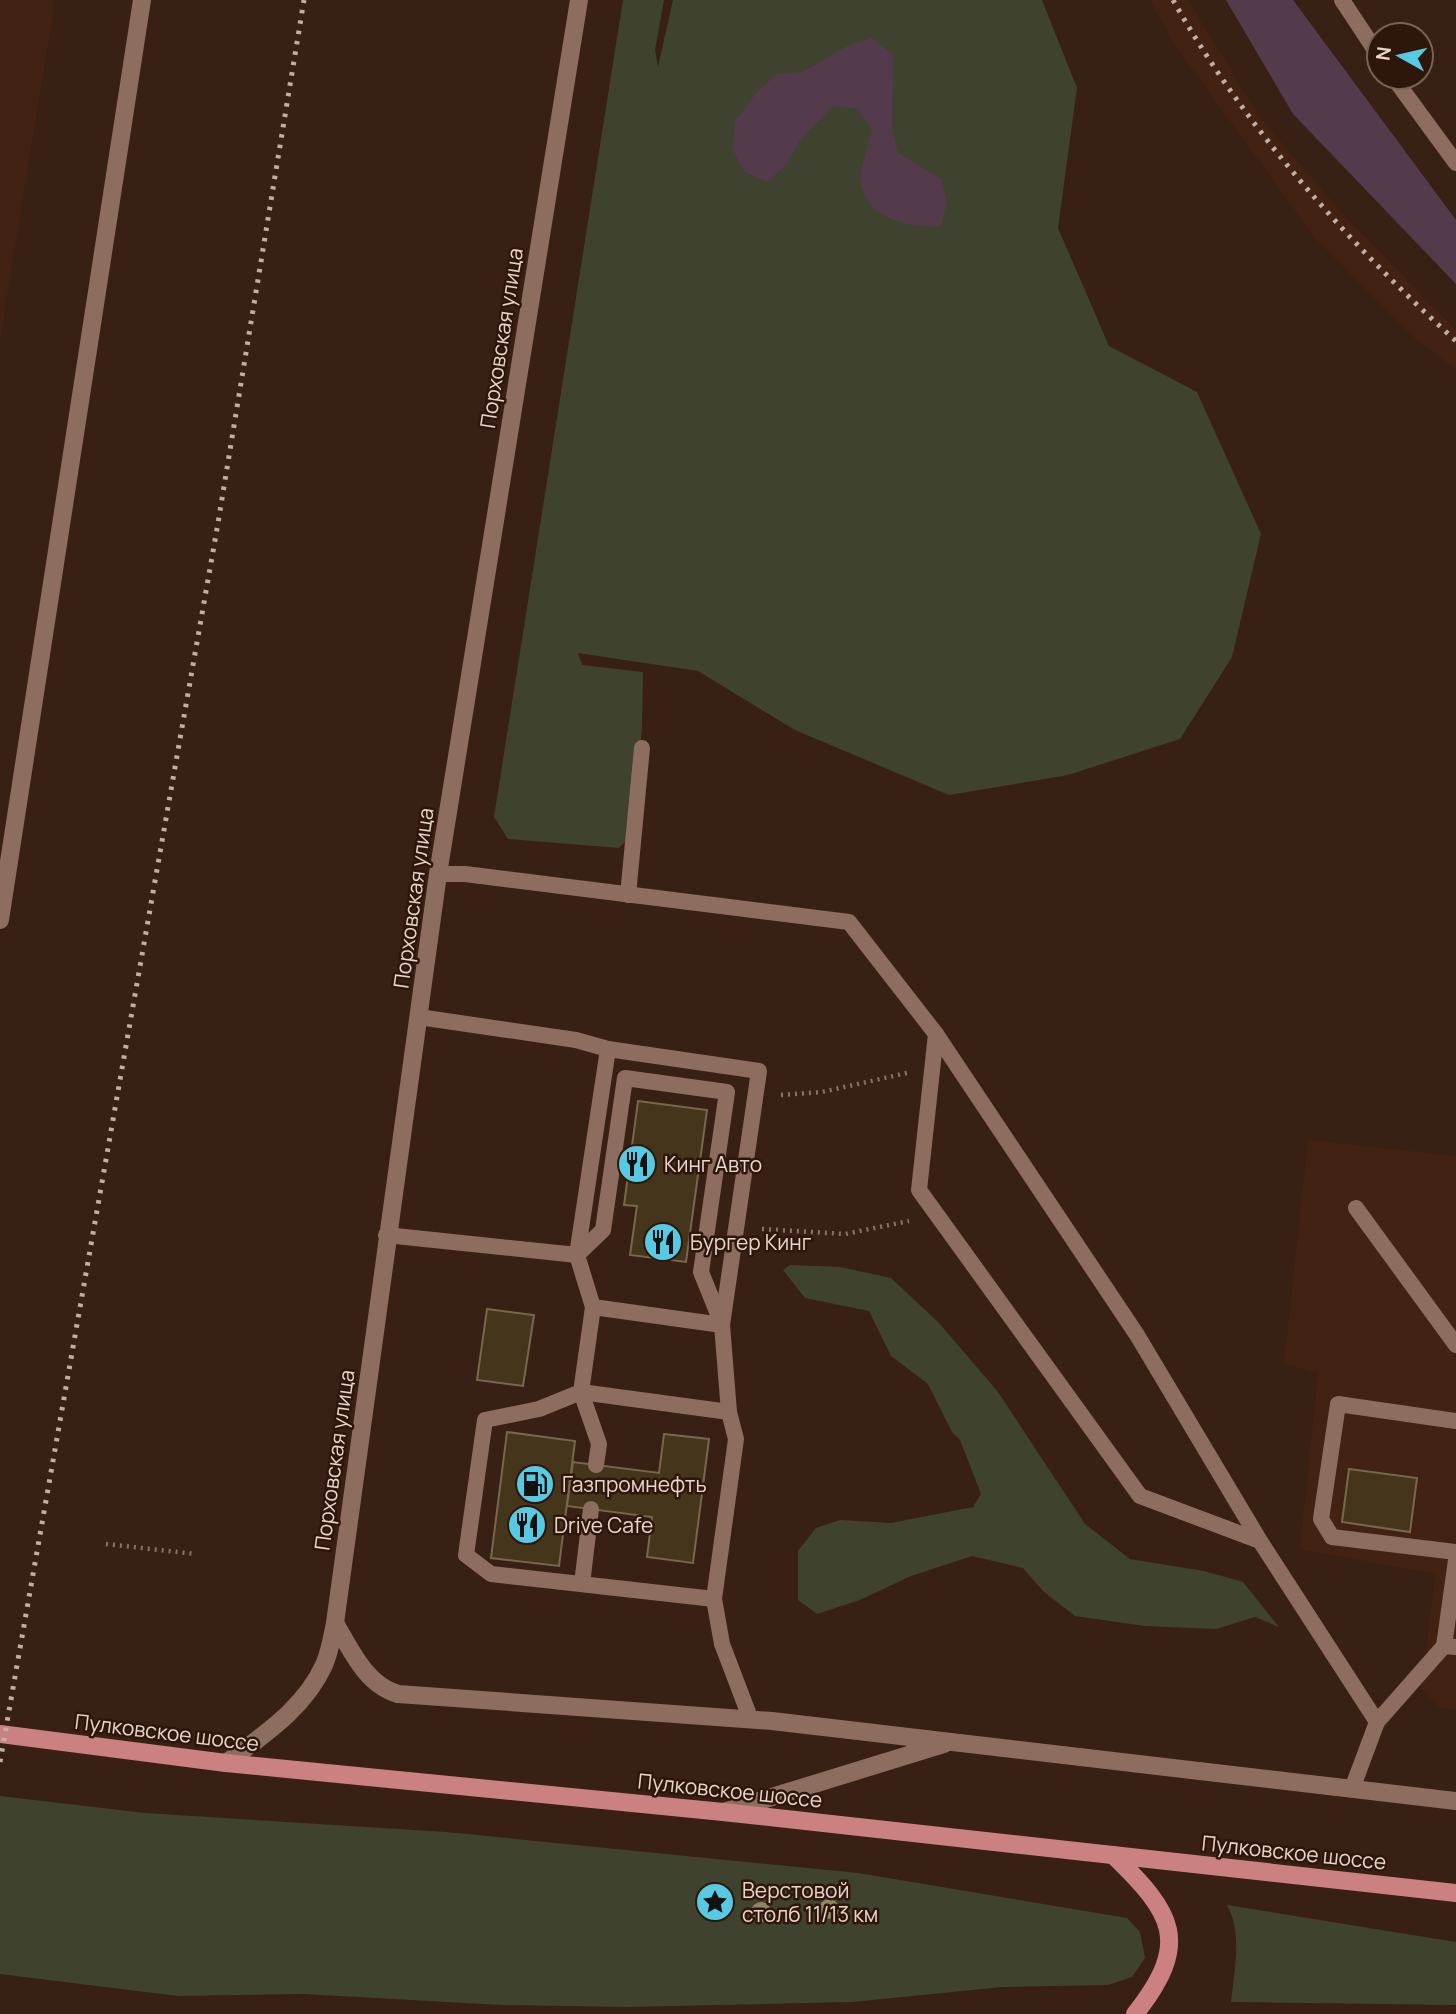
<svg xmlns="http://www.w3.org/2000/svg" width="1456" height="2014" font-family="Manrope,sans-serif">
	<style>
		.built { fill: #422313 }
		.green { fill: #404230 }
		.water { fill: #543b4c }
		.building { fill: #44351b; stroke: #77674c; stroke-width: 2 }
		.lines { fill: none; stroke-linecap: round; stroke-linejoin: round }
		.path { stroke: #897469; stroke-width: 4.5; stroke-dasharray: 2 5; stroke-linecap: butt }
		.service { stroke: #8c6d5f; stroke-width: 16 }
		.minor { stroke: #8c6d5f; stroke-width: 18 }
		.primary { stroke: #cb8082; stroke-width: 18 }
		.rail { stroke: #c1aea5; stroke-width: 5; stroke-dasharray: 3.5 7; stroke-linecap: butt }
		.tree { fill: #8f8863 }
		.labels { text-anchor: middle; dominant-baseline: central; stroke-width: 5; stroke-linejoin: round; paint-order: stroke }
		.street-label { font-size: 21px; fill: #e7d6ce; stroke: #2f160a }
		.poi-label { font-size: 21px; fill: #e7d6ce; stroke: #2f160a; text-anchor: start }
	</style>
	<rect width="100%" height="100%" fill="#392014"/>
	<!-- built -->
	<g class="built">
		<path d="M0,0H55L0,339Z"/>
		<path d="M1150,0H1188L1258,115L1342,213L1456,330V369L1411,335L1315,238L1177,48Z"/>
		<path d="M1308,1140L1456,1156V1710L1441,1708L1422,1690L1435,1574L1300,1549L1318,1373L1284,1364Z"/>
	</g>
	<!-- green -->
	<g class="green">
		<path d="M623,0H664L655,50L658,67L673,0H1042L1077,88L1058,228L1109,346L1197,392L1261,534L1232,657L1180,739L1068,775L949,795L795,730L698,671L578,653L582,665L643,672L642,728L631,835L619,848L508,839L494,817Z"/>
		<path d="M790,1265L840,1267L891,1278L939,1323L998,1392L1085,1524L1130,1559L1204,1571L1243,1582L1279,1627L1255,1617L1216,1629L1145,1626L1075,1616L1044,1592L1023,1568L972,1556L911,1576L860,1600L817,1614L798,1600V1551L816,1528L840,1520L891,1523L973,1507L981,1494L960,1440L952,1432L928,1384L891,1356L869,1311L805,1298L783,1270Z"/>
		<path d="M0,1796L145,1813L446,1832L858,1873L1127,1918L1140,1932L1145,1958L1132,1977L1108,1985L1002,1987L852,2002L627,2007L501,2005L304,1994L178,1996L0,1974Z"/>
		<path d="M1227,1905L1456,1942V2005L1231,2002C1234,1972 1243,1933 1227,1905Z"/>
	</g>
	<!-- water -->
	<g class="water">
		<path d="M1226,0H1293L1456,220V284L1293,114Z"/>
		<path d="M872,38L893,55L892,129L898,153L941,179L947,203L941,226C911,228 868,220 861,184C859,169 869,145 872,130L858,109L833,106L799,141L787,164L767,182L745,172L733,150L735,121L758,91L777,74L803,72L847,46Z"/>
	</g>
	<!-- building -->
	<g class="building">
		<path d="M638,1101L707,1110L686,1262L630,1255L637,1206L624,1205Z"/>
		<path d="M487,1309L534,1315L523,1386L477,1380Z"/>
		<path d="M507,1432L575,1441L559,1566L491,1558Z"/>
		<path d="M664,1434L709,1439L693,1563L647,1557L652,1517L567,1506L573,1462L659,1473Z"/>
		<path d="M1349,1469L1417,1478L1410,1532L1342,1522Z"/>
	</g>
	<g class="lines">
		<!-- path -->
		<g class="path">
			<path d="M781,1095L822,1092L907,1073"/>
			<path d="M762,1229L845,1234L909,1221"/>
			<path d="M106,1544L195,1554"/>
		</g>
		<!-- service -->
		<g class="service">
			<path d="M1342,0L1379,56"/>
			<path d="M1393,77L1456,163"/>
			<path d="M438,874H465L849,922L936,1034L1137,1335L1260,1541L1377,1722"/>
			<path d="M628,895L642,748"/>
			<path d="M419,1017L576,1040L608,1049"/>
			<path d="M936,1034L919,1190L1140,1496L1260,1541"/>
			<path d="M1356,1208L1456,1345"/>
			<path d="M386,1235L577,1255L603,1230L625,1078L727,1092L701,1272L722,1324"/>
			<path d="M593,1307L722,1325"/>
			<path d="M1456,1421L1338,1404L1321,1519L1332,1537L1456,1552"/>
			<path d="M596,1465L599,1444L581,1392L593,1307L577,1255L608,1049L759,1071L722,1325L729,1412L736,1439L714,1599L722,1644L751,1720"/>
			<path d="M582,1584L591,1509"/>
			<path d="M714,1599L491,1574L466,1555L485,1420L539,1409L581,1392L729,1412"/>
			<path d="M1444,1646L1456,1560"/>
			<path d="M1352,1789L1377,1722L1444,1646L1456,1647"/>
		</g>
		<!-- minor -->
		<g class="minor">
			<path d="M0,920L142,0"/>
			<path d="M335,1623C351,1650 366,1685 398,1694L772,1721L1456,1801"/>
			<path d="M226,1763C263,1735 304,1709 324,1665C330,1652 332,1637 335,1623L438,874L579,0"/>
			<path d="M723,1812L944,1744"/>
		</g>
		<!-- primary -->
		<g class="primary">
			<path d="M0,1734L226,1763L723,1812L1456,1893"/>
			<path d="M1113,1855C1173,1913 1192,1942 1135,2014"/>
		</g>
		<!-- rail -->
		<g class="rail">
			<path d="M1173,0C1245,128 1348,243 1456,341"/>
			<path d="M0,1762L218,523L304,0"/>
		</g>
	</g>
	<!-- trees -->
	<g class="tree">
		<circle cx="829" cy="1909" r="10"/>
		<circle cx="761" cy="1912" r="10"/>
	</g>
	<!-- icons -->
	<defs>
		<symbol id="restaurant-disc" viewBox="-11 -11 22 22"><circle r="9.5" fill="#57c9e2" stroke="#2f160a"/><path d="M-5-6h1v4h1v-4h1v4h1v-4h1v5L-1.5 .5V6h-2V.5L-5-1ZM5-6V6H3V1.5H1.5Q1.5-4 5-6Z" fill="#111"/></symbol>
		<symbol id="fuel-disc" viewBox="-11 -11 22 22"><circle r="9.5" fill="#57c9e2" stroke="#2f160a"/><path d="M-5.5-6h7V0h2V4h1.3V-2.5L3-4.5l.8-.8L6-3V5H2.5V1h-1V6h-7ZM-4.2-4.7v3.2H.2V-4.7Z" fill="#111"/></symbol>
		<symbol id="sight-disc" viewBox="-11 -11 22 22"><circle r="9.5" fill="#57c9e2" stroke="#2f160a"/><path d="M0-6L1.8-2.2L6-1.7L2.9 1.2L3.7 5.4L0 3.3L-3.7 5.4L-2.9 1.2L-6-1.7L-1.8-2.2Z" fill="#111"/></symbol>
	</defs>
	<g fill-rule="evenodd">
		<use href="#restaurant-disc" x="615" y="1142" width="44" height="44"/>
		<use href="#restaurant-disc" x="641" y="1220" width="44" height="44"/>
		<use href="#fuel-disc" x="513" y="1462" width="44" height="44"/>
		<use href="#restaurant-disc" x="505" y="1503" width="44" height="44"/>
		<use href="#sight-disc" x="693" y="1880" width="44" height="44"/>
	</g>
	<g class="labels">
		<!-- street labels -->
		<g class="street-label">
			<text transform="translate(501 338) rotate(-81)">Порховская улица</text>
			<text transform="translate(413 898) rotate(-82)">Порховская улица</text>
			<text transform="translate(334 1460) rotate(-82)">Порховская улица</text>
			<text transform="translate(167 1732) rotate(7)">Пулковское шоссе</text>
			<text transform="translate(730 1790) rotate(6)">Пулковское шоссе</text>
			<text transform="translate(1294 1852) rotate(6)">Пулковское шоссе</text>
		</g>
		<!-- poi labels -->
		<g class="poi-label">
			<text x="664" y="1164">Кинг Авто</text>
			<text x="690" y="1242">Бургер Кинг</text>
			<text x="562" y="1484">Газпромнефть</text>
			<text x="554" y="1525">Drive Cafe</text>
			<text x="742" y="1890">Верстовой<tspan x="742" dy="24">столб 11/13 км</tspan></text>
		</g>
	</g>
	<!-- north arrow -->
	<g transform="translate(1400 56) rotate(278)"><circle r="33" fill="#2f160a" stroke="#796358" stroke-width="2"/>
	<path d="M0-5L12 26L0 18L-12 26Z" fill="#57c9e2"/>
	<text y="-10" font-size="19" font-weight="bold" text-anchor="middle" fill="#e7d6ce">N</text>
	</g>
</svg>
